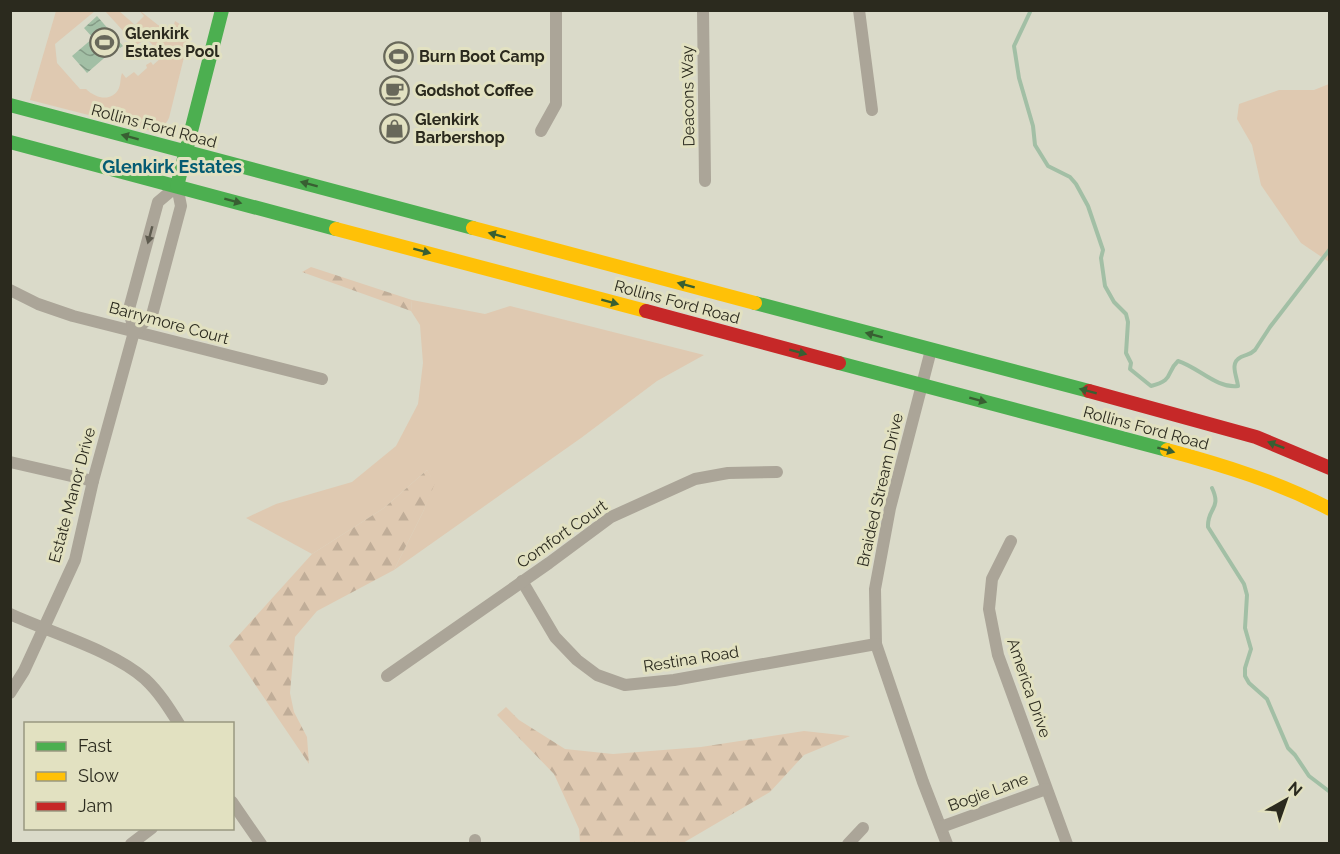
<svg xmlns="http://www.w3.org/2000/svg" width="1340" height="854" font-family="Raleway,sans-serif">
	<style>
		.green { fill: #dfc9b1 }
		.forest { fill: url(#forest-firs) }
		.water { fill: url(#water-waves) }
		.lines { fill: none; stroke-linecap: round; stroke-linejoin: round }
		.stream { stroke: #a2bfa5; stroke-width: 4 }
		.street { stroke: #aba598; stroke-width: 12 }
		.fast { stroke: #4caf50; stroke-width: 14 }
		.slow { stroke: #ffc107; stroke-width: 14 }
		.jam { stroke: #c62828; stroke-width: 14 }
		.oneway { fill: #385f32 }
		.oneway2 { fill: #5e5b4f }
		.labels { text-anchor: middle; dominant-baseline: central; stroke-width: 6; stroke-linejoin: round; paint-order: stroke }
		.poi-label { font-size: 16px; font-weight: bold; fill: #2b2a1e; stroke: #e2e1c1; text-anchor: start }
		.street-label { font-size: 16px; fill: #2b2a1e; stroke: #e2e1c1 }
		.neighbourhood-label { font-size: 18px; font-weight: bold; fill: #055c72; stroke: #e2e1c1 }
	</style>
	<defs>
		<pattern id="forest-firs" width="22" height="20" patternUnits="userSpaceOnUse" patternTransform="scale(1.5)"><rect width="22" height="20" fill="#dfc9b1"/><path d="M5 1l3.5 6h-7zM16 11l3.5 6h-7z" fill="#c0ad98"/></pattern>
		<pattern id="water-waves" width="16" height="10" patternUnits="userSpaceOnUse" patternTransform="scale(1.5)"><rect width="16" height="10" fill="#a2bfa5"/><path d="M0 5q4-4 8 0t8 0" fill="none" stroke="#849b86"/></pattern>
	</defs>
	<rect width="100%" height="100%" fill="#dadac9"/>
	<!-- green -->
	<g class="green">
		<path d="M56,11H95L55,44L57,63L80,89H86C95,98 112,103 119,88C121,83 120,78 122,73L126,78L134,72L138,76L147,68L146,65L151,62L153,65L161,58V54L147,39L136,45L105,11H119L135,25L144,16L139,10L158,25L172,32L175,21L186,28L189,37L169,118C164,128 158,131 147,130L30,100Z"/>
		<path d="M1329,84V262L1301,243L1261,185L1252,145L1237,119L1239,104L1279,90H1314Z"/>
		<path d="M412,300L485,314L510,306L704,355L657,381L581,438L394,570L423,512L434,483L427,470L384,508L312,554L246,518L276,504L352,482L396,446L418,404L423,363L420,325L411,311Z"/>
	</g>
	<!-- forest -->
	<g class="forest">
		<path d="M311,267L412,300L411,311L302,272Z"/>
		<path d="M427,470L435,483L423,512L394,570L317,611L295,637L290,693L294,712L307,737L309,764L229,646L312,554L384,508Z"/>
		<path d="M506,707L519,720L565,749L613,754L701,747L804,731L850,736L804,755L770,792L683,843H580L579,829L554,774L497,715Z"/>
	</g>
	<!-- water -->
	<path class="water" d="M97,16L123,46L120,48L118,46L87,73L72,56L93,38L84,28Z"/>
	<g class="lines">
		<!-- stream -->
		<g class="stream">
			<path d="M1031,10L1014,46L1019,78L1033,126L1035,145L1048,166L1070,177L1076,184L1088,206L1103,250L1101,258L1105,286L1114,302L1126,314L1128,322L1126,353L1131,363L1130,369L1151,386C1175,380 1165,373 1178,361C1198,367 1217,389 1238,386C1237,376 1229,363 1241,357C1247,354 1250,355 1255,350L1270,327L1330,249"/>
			<path d="M1212,488C1222,509 1207,508 1208,527L1244,584L1247,595L1245,628L1251,649L1245,668V676L1249,683L1267,699L1288,748L1295,755L1309,776L1330,792"/>
		</g>
		<!-- street -->
		<g class="street">
			<path d="M703,10L705,181"/>
			<path d="M859,10L872,110"/>
			<path d="M541,131L556,104V10"/>
			<path d="M10,290L38,304L73,316L322,379"/>
			<path d="M931,350L890,508L875,589L876,644L923,782L947,844"/>
			<path d="M10,462L93,481"/>
			<path d="M1011,541L992,579L989,609L998,655L1067,844"/>
			<path d="M522,581L555,637L577,660L597,675L625,685L674,680L876,644"/>
			<path d="M10,614C51,633 112,650 145,679C159,692 169,708 179,724"/>
			<path d="M387,676L549,563L611,517L695,479L728,473L777,472"/>
			<path d="M10,693L24,671L75,560L93,481L134,332L129,309L158,202L177,186L181,206L152,315L134,332"/>
			<path d="M232,802L261,844"/>
			<path d="M941,827L1046,789"/>
			<path d="M475,840V844"/>
			<path d="M131,844L152,828"/>
			<path d="M848,844L863,828"/>
		</g>
		<!-- fast -->
		<g class="fast">
			<path d="M10,105L473,228"/>
			<path d="M10,142L336,229"/>
			<path d="M177,186L222,10"/>
			<path d="M755,303L1089,391"/>
			<path d="M839,363L1167,450"/>
		</g>
		<!-- slow -->
		<g class="slow">
			<path d="M473,228L755,303"/>
			<path d="M336,229L646,311"/>
			<path d="M1167,450C1223,465 1278,482 1330,509"/>
		</g>
		<!-- jam -->
		<g class="jam">
			<path d="M646,311L839,363"/>
			<path d="M1089,391L1256,437L1330,468"/>
		</g>
	</g>
	<!-- one-way arrows -->
	<defs><path id="oneway-solid" d="M-6-.8H1V-3.2L6.5 0L1 3.2V.8H-6Z" transform="scale(1.5)"/></defs>
	<g class="oneway">
		<use href="#oneway-solid" transform="translate(130 137) rotate(-165)"/>
		<use href="#oneway-solid" transform="translate(309 184) rotate(-165)"/>
		<use href="#oneway-solid" transform="translate(233 201) rotate(15)"/>
		<use href="#oneway-solid" transform="translate(497 235) rotate(-165)"/>
		<use href="#oneway-solid" transform="translate(422 251) rotate(15)"/>
		<use href="#oneway-solid" transform="translate(686 285) rotate(-165)"/>
		<use href="#oneway-solid" transform="translate(610 302) rotate(15)"/>
		<use href="#oneway-solid" transform="translate(874 335) rotate(-165)"/>
		<use href="#oneway-solid" transform="translate(798 352) rotate(15)"/>
		<use href="#oneway-solid" transform="translate(1088 391) rotate(-165)"/>
		<use href="#oneway-solid" transform="translate(978 400) rotate(15)"/>
		<use href="#oneway-solid" transform="translate(1276 445) rotate(-159)"/>
		<use href="#oneway-solid" transform="translate(1166 450) rotate(15)"/>
	</g>
	<use class="oneway2" href="#oneway-solid" transform="translate(150 235) rotate(105)"/>
	<!-- icons -->
	<defs>
		<symbol id="stadium-ring" viewBox="-11 -11 22 22"><circle r="9.5" fill="#e2e1c1" stroke="#68685a" stroke-width="1.5"/><path d="M0-5a6.5 5 0 1 0 0 10a6.5 5 0 1 0 0-10ZM-3.5-1.8h7v3.6h-7Z" fill="#68685a"/></symbol>
		<symbol id="cafe-ring" viewBox="-11 -11 22 22"><circle r="9.5" fill="#e2e1c1" stroke="#68685a" stroke-width="1.5"/><path d="M-5.5-4.5H6V0H3Q3 3.5 0 3.5H-2.5Q-5.5 3.5-5.5 0ZM3-3.2v2h1.7v-2ZM-6 4.5H4V6H-6Z" fill="#68685a"/></symbol>
		<symbol id="shop-ring" viewBox="-11 -11 22 22"><circle r="9.5" fill="#e2e1c1" stroke="#68685a" stroke-width="1.5"/><path d="M-5-2.5h2.3a2.7 3.5 0 0 1 5.4 0H5L5.5 6h-11ZM-1.5-2.5h3a1.5 2.3 0 0 0-3 0Z" fill="#68685a"/></symbol>
	</defs>
	<g fill-rule="evenodd">
		<use href="#stadium-ring" x="88" y="26" width="33" height="33"/>
		<use href="#stadium-ring" x="382" y="40" width="33" height="33"/>
		<use href="#cafe-ring" x="378" y="74" width="33" height="33"/>
		<use href="#shop-ring" x="378" y="112" width="33" height="33"/>
	</g>
	<g class="labels">
		<!-- poi labels -->
		<g class="poi-label">
			<text x="125" y="33">Glenkirk<tspan x="125" dy="18">Estates Pool</tspan></text>
			<text x="419" y="56">Burn Boot Camp</text>
			<text x="415" y="90">Godshot Coffee</text>
			<text x="415" y="119">Glenkirk<tspan x="415" dy="18">Barbershop</tspan></text>
		</g>
		<!-- street labels -->
		<g class="street-label">
			<text transform="translate(688 96) rotate(-91)">Deacons Way</text>
			<text transform="translate(154 126) rotate(15)">Rollins Ford Road</text>
			<text transform="translate(677 302) rotate(15)">Rollins Ford Road</text>
			<text transform="translate(169 323) rotate(15)">Barrymore Court</text>
			<text transform="translate(1146 428) rotate(15)">Rollins Ford Road</text>
			<text transform="translate(880 490) rotate(-77)">Braided Stream Drive</text>
			<text transform="translate(72 495) rotate(-75)">Estate Manor Drive</text>
			<text transform="translate(562 534) rotate(-35)">Comfort Court</text>
			<text transform="translate(691 659) rotate(-9)">Restina Road</text>
			<text transform="translate(1029 688) rotate(71)">America Drive</text>
			<text transform="translate(988 792) rotate(-20)">Bogie Lane</text>
		</g>
		<!-- neighbourhood labels -->
		<g class="neighbourhood-label">
			<text x="172" y="166">Glenkirk Estates</text>
		</g>
	</g>
	<!-- border -->
	<rect width="1340" height="854" fill="none" stroke="#2b2a1e" stroke-width="24"/>
	<!-- legend -->
	<rect x="24" y="722" width="210" height="108" fill="#e2e1c1" stroke="#999880" stroke-width="1.5"/>
	<rect x="36" y="742" width="30" height="9" fill="#4caf50" stroke="#999880" stroke-width="1.5"/>
	<text x="78" y="752" font-size="18" fill="#2b2a1e">Fast</text>
	<rect x="36" y="772" width="30" height="9" fill="#ffc107" stroke="#999880" stroke-width="1.5"/>
	<text x="78" y="782" font-size="18" fill="#2b2a1e">Slow</text>
	<rect x="36" y="802" width="30" height="9" fill="#c62828" stroke="#999880" stroke-width="1.5"/>
	<text x="78" y="812" font-size="18" fill="#2b2a1e">Jam</text>
	<!-- north arrow -->
	<g transform="translate(1286 800) rotate(40)" stroke="#e2e1c1" stroke-width="4.5" paint-order="stroke">
	<path d="M0-4.5L10 22L0 15L-10 22Z" fill="#2b2a1e"/>
	<text y="-9" font-size="16" font-weight="bold" text-anchor="middle" fill="#2b2a1e">N</text>
	</g>
</svg>
